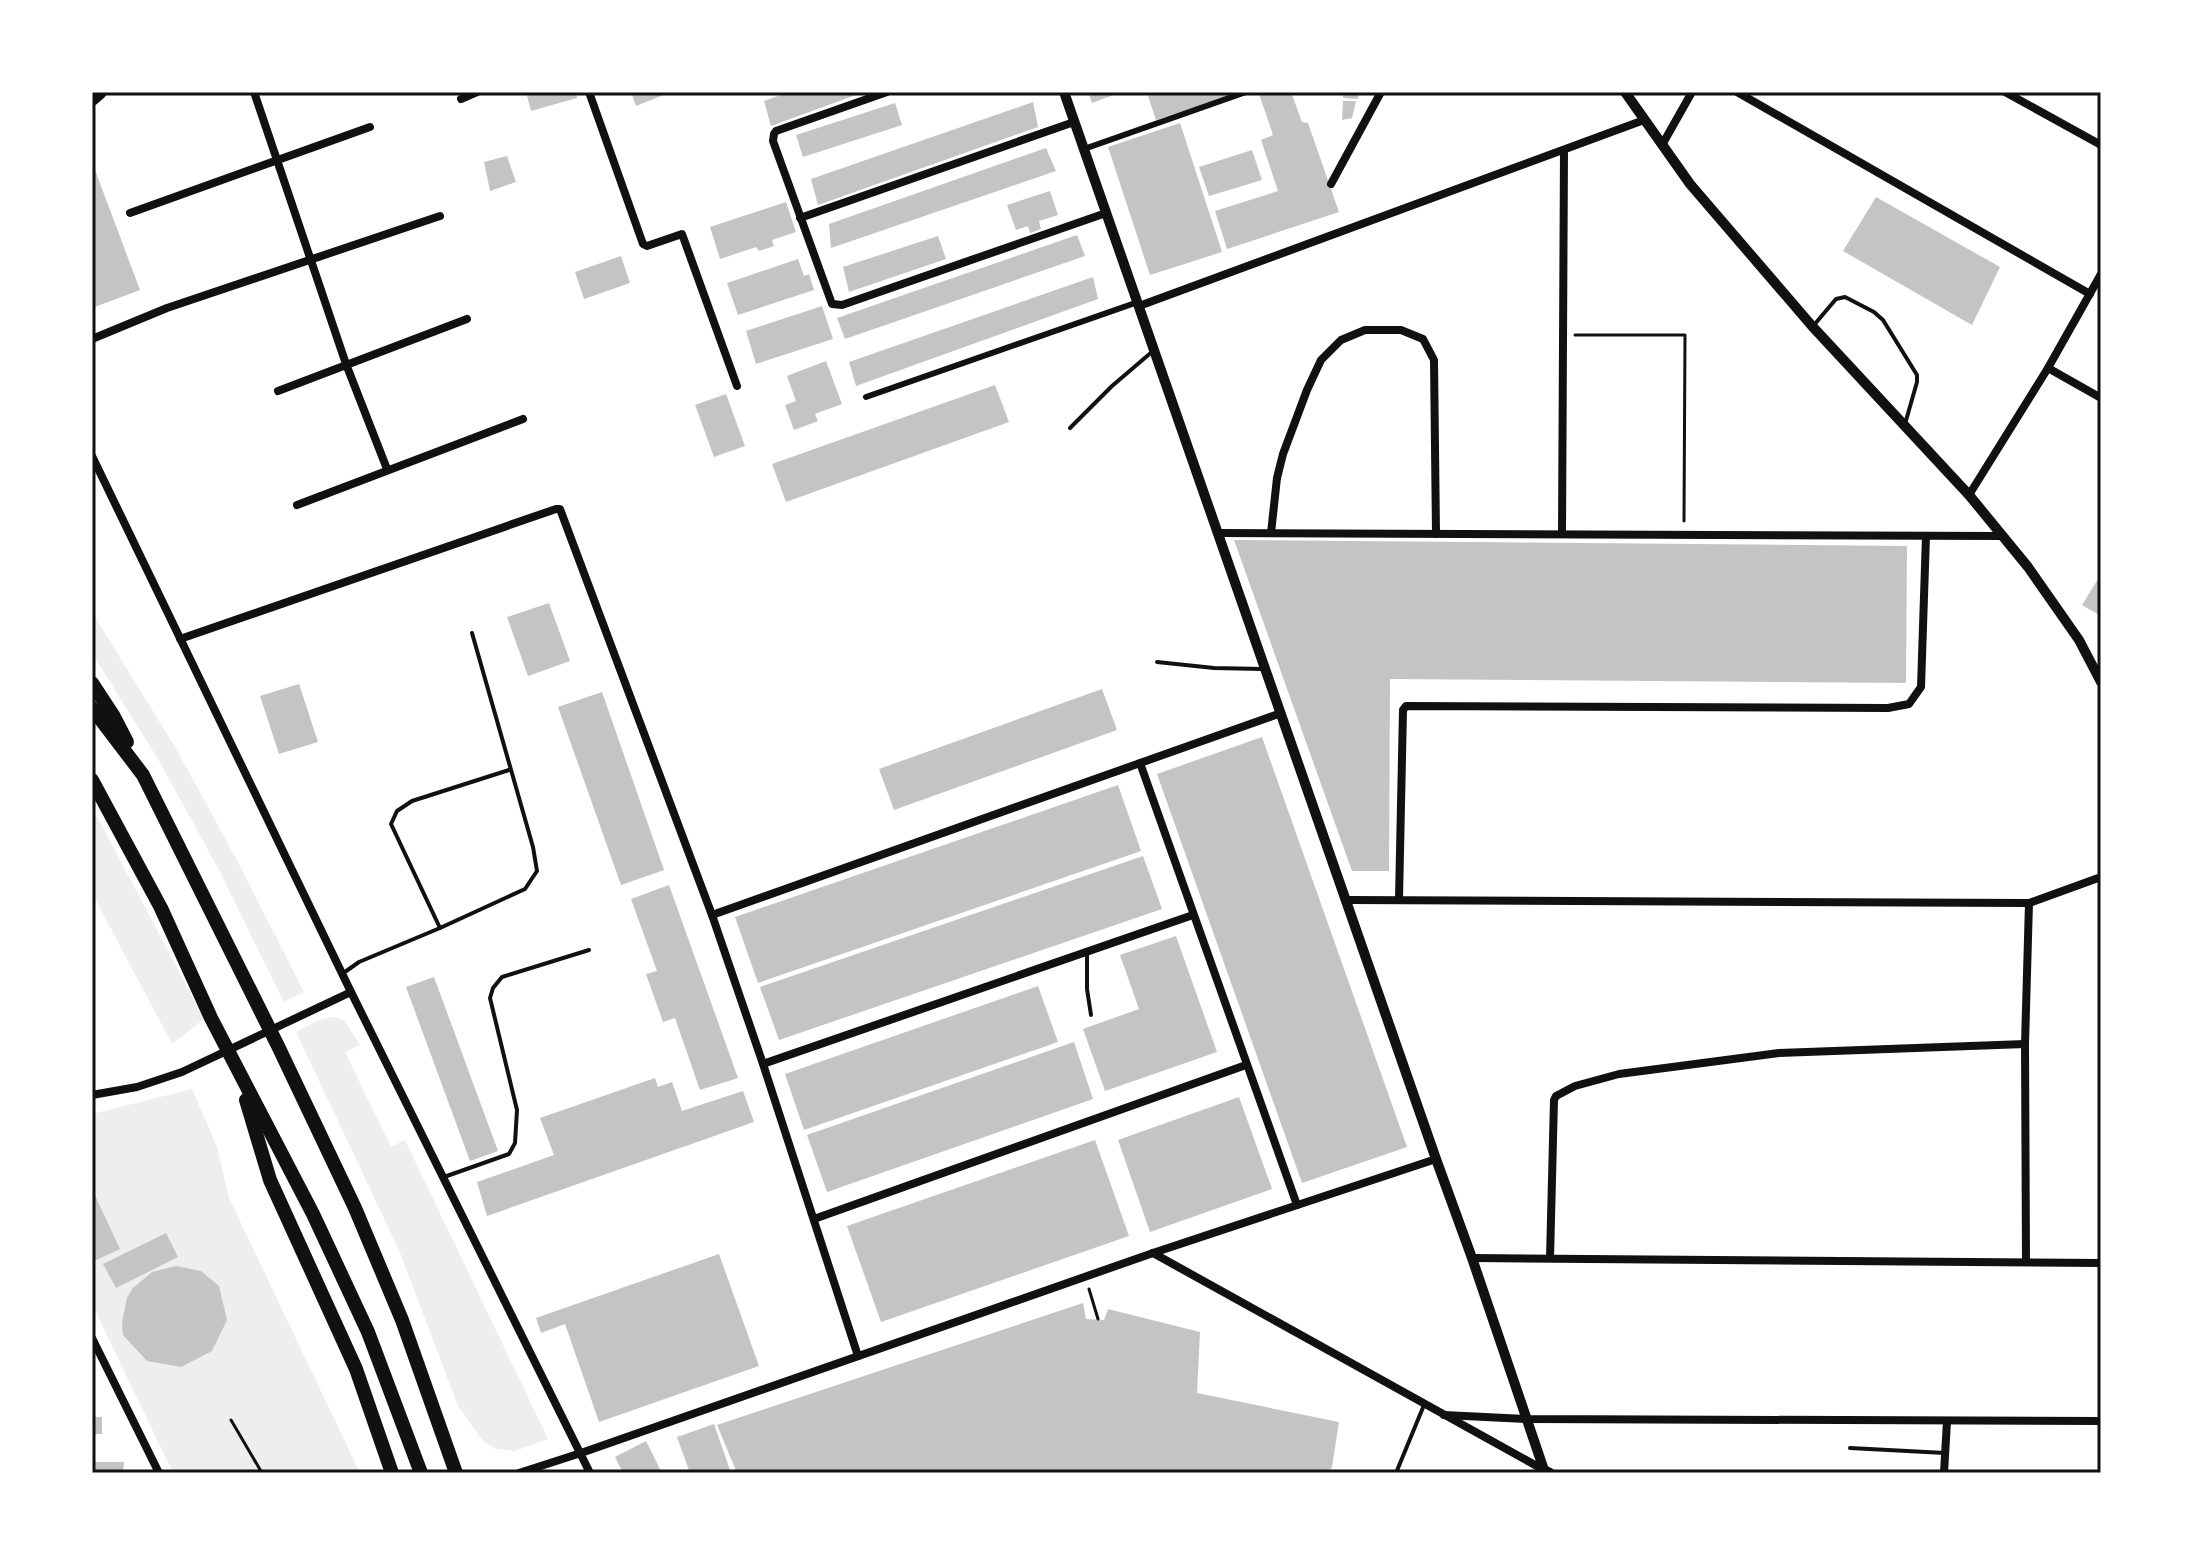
<svg xmlns="http://www.w3.org/2000/svg" width="2193" height="1565" font-family="'Noto Sans',sans-serif">
	<style>
		.green { fill: #eee }
		.building { fill: #c4c4c4 }
		.lines { fill: none; stroke-linecap: round; stroke-linejoin: round }
		.path { stroke: #111; stroke-width: 3 }
		.service { stroke: #111; stroke-width: 4 }
		.pedestrian { stroke: #111; stroke-width: 6 }
		.minor { stroke: #111; stroke-width: 8 }
		.tertiary { stroke: #111; stroke-width: 10 }
		.trunk { stroke: #111; stroke-width: 14 }
		.neatline { fill: none; stroke: #111; stroke-width: 3 }
	</style>
	<rect width="100%" height="100%" fill="#fff"/>
	<!-- green -->
	<g class="green">
		<path d="M92,612L178,752L238,862L304,992L284,1002L219,870L158,759L92,653Z"/>
		<path d="M92,807L204,1019L172,1044L92,893Z"/>
		<path d="M334,1017L344,1020L360,1045L345,1052L391,1147L405,1140L548,1439L515,1451L496,1449L483,1441L458,1406L399,1250L296,1032L321,1019Z"/>
		<path d="M192,1089L217,1147L229,1198L360,1473H173L92,1304V1114Z"/>
	</g>
	<!-- building -->
	<g class="building">
		<path d="M526,92H576L577,98L531,111Z"/>
		<path d="M631,92H671L636,106Z"/>
		<path d="M789,92H864L771,126L764,101Z"/>
		<path d="M1088,92H1122L1092,103Z"/>
		<path d="M1160,92H1237V93L1156,120L1148,96Z"/>
		<path d="M1266,92H1291L1302,122L1308,123L1339,212L1227,249L1215,211L1278,191L1261,140L1273,135L1259,94Z"/>
		<path d="M1343,92H1359L1358,99L1343,98Z"/>
		<path d="M1343,101H1356L1352,118L1342,120Z"/>
		<path d="M1033,102L1038,127L818,205L811,179Z"/>
		<path d="M895,103L902,125L803,157L796,135Z"/>
		<path d="M1180,123L1222,252L1150,275L1108,147Z"/>
		<path d="M1046,148L1056,171L831,248L829,224Z"/>
		<path d="M1252,150L1262,180L1209,196L1199,167Z"/>
		<path d="M507,156L516,182L490,191L484,162Z"/>
		<path d="M92,162L140,290L92,308Z"/>
		<path d="M1050,191L1058,215L1039,221L1041,229L1030,233L1028,226L1016,230L1007,205Z"/>
		<path d="M1876,197L2000,267L1972,325L1843,251Z"/>
		<path d="M786,202L796,232L772,240L774,246L759,251L756,247L720,259L710,227Z"/>
		<path d="M1077,235L1085,256L845,339L837,318Z"/>
		<path d="M938,236L946,259L849,292L843,267Z"/>
		<path d="M621,256L630,283L584,299L575,272Z"/>
		<path d="M798,259L804,276L809,274L814,290L738,315L727,283Z"/>
		<path d="M1093,277L1098,299L856,386L849,362Z"/>
		<path d="M822,306L833,339L756,364L746,331Z"/>
		<path d="M826,361L842,404L815,414L818,421L794,430L785,405L796,401L787,376Z"/>
		<path d="M995,385L1009,422L786,502L772,464Z"/>
		<path d="M726,394L745,446L714,457L695,405Z"/>
		<path d="M1234,540L1907,546L1906,683L1390,679L1389,871H1352Z"/>
		<path d="M2101,574V616L2082,605Z"/>
		<path d="M549,603L570,661L528,676L507,617Z"/>
		<path d="M299,684L318,742L279,754L260,696Z"/>
		<path d="M1102,689L1117,730L894,810L879,769Z"/>
		<path d="M602,692L664,870L621,885L558,707Z"/>
		<path d="M1262,737L1407,1147L1302,1183L1157,774Z"/>
		<path d="M1118,785L1141,851L758,983L735,917Z"/>
		<path d="M1143,856L1162,909L779,1040L760,987Z"/>
		<path d="M669,885L738,1078L700,1090L675,1018L663,1022L646,974L657,971L631,899Z"/>
		<path d="M1176,936L1217,1052L1105,1091L1083,1029L1139,1009L1120,955Z"/>
		<path d="M434,977L498,1151L470,1161L406,987Z"/>
		<path d="M1038,986L1058,1042L804,1130L785,1074Z"/>
		<path d="M1074,1042L1093,1099L827,1192L807,1135Z"/>
		<path d="M655,1078L658,1087L672,1082L682,1111L743,1091L754,1122L487,1216L477,1182L554,1155L540,1118Z"/>
		<path d="M1239,1097L1272,1189L1150,1232L1118,1140Z"/>
		<path d="M1095,1140L1129,1236L881,1322L847,1226Z"/>
		<path d="M92,1189L120,1249L92,1262Z"/>
		<path d="M166,1233L178,1257L116,1288L103,1264Z"/>
		<path d="M719,1254L759,1366L599,1422L565,1324L541,1333L536,1318Z"/>
		<path d="M176,1266L201,1271L219,1286L227,1320L212,1351L181,1367L147,1361L123,1335L122,1322L127,1298L133,1288L152,1272Z"/>
		<path d="M1083,1303L1086,1319L1104,1320L1108,1309L1200,1332L1197,1393L1339,1422L1332,1467L1328,1473H737L717,1425Z"/>
		<rect x="92" y="1417" width="10" height="17"/>
		<path d="M714,1424L731,1473H690L677,1437Z"/>
		<path d="M646,1441L662,1473H623L615,1457Z"/>
		<path d="M92,1462H124L123,1473H92Z"/>
	</g>
	<g class="lines">
		<!-- path -->
		<g class="path">
			<path d="M1575,335H1685L1684,521"/>
			<path d="M1089,1289L1098,1319"/>
			<path d="M231,1420L262,1473"/>
		</g>
		<!-- service -->
		<g class="service">
			<path d="M1814,325L1836,299L1845,297L1874,312L1883,320L1917,375V382L1905,424"/>
			<path d="M1070,428L1112,386L1153,351"/>
			<path d="M1157,662L1214,668L1262,669"/>
			<path d="M440,928L391,824L397,811L412,801L509,770"/>
			<path d="M1087,954V989L1091,1015"/>
			<path d="M342,974L359,962L440,928L525,889L537,871L533,847L472,633"/>
			<path d="M444,1177L509,1154L515,1143L517,1110L490,998L493,988L502,977L589,950"/>
			<path d="M1850,1448L1945,1453"/>
			<path d="M1396,1473L1424,1405"/>
		</g>
		<!-- pedestrian -->
		<g class="pedestrian">
			<path d="M1084,149L1246,92"/>
			<path d="M866,397L1138,302"/>
		</g>
		<!-- minor -->
		<g class="minor">
			<path d="M254,92L346,364L387,469"/>
			<path d="M589,92L643,244L647,246L682,234L737,386"/>
			<path d="M887,92L776,131L774,134L773,141L832,304L842,305L1106,213"/>
			<path d="M1737,92L2090,294"/>
			<path d="M2005,92L2101,145"/>
			<path d="M461,99L477,92"/>
			<path d="M1662,145L1692,92"/>
			<path d="M1331,184L1381,92"/>
			<path d="M130,213L370,127"/>
			<path d="M800,218L1074,122"/>
			<path d="M1139,306L1644,120"/>
			<path d="M92,339L167,308L440,216"/>
			<path d="M2048,368L2101,398"/>
			<path d="M278,391L467,319"/>
			<path d="M92,456L351,992L590,1473"/>
			<path d="M1969,495L2048,368L2101,274"/>
			<path d="M297,505L523,419"/>
			<path d="M1218,533L2001,536"/>
			<path d="M1271,533L1277,478L1283,454L1307,390L1321,360L1341,340L1365,330H1401L1423,339L1434,360L1436,534"/>
			<path d="M1562,534L1564,150"/>
			<path d="M180,639L556,509H560L712,915L763,1064L858,1356"/>
			<path d="M1140,763L1297,1205"/>
			<path d="M1399,899L1403,710L1406,706L1888,708L1909,704L1921,687L1926,536"/>
			<path d="M1347,900L2029,903L2101,877"/>
			<path d="M712,915L1281,713"/>
			<path d="M763,1064L1193,915"/>
			<path d="M92,1095L137,1087L182,1072L351,992"/>
			<path d="M814,1219L1246,1065"/>
			<path d="M1153,1253L1544,1470"/>
			<path d="M1472,1258L2101,1263"/>
			<path d="M1550,1258L1554,1100L1556,1096L1575,1086L1619,1074L1779,1053L2025,1044"/>
			<path d="M2026,1262L2025,1044L2029,903"/>
			<path d="M92,1338L159,1473"/>
			<path d="M1444,1415L1527,1419L2101,1421"/>
			<path d="M519,1473L581,1453L1153,1253L1436,1159"/>
			<path d="M1944,1473L1947,1421"/>
		</g>
		<!-- tertiary -->
		<g class="tertiary">
			<path d="M1064,92L1436,1159L1472,1258L1544,1470L1550,1473"/>
			<path d="M1625,92L1690,184L1812,326L1969,495L2028,567L2079,640L2101,682"/>
		</g>
		<!-- trunk -->
		<g class="trunk">
			<path d="M92,99L100,92"/>
			<path d="M92,683L113,715L127,742"/>
			<path d="M92,708L143,775L278,1046L355,1208L402,1320L456,1473"/>
			<path d="M92,780L161,908L211,1018L313,1214L368,1332L421,1473"/>
			<path d="M246,1100L270,1180L356,1369L392,1473"/>
		</g>
	</g>
	<!-- border -->
	<rect width="2193" height="1565" fill="none" stroke="#ffffff" stroke-width="188"/>
	<rect x="94" y="94" width="2005" height="1377" class="neatline"/>
</svg>
